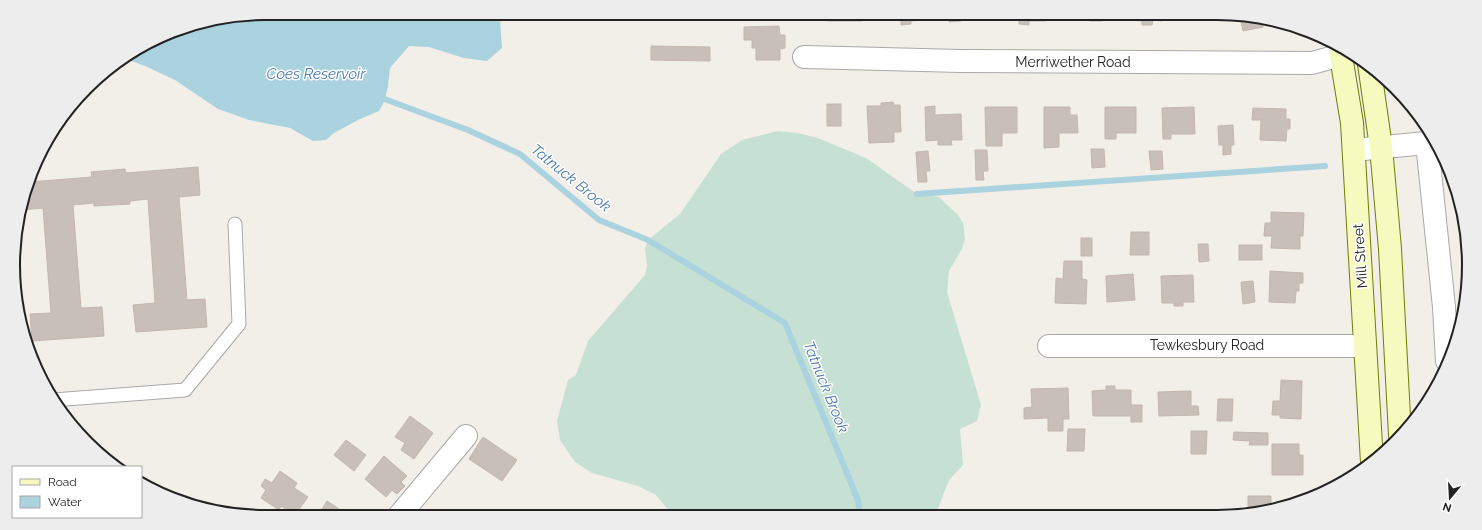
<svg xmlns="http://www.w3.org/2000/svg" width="1482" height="530" font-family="Raleway,sans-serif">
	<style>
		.wetland { fill: #c6e0d4 }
		.water { fill: #aad3df }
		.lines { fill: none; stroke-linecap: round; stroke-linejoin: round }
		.stream { stroke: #aad3df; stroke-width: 6 }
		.building { fill: #c7bfb8; stroke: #c4b6ab }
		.lane-casing { stroke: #a9a9a9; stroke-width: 15 }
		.street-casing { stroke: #a9a9a9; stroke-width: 24 }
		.secondary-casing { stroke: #707d05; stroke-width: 24 }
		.lane { stroke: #fff; stroke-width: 13 }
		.street { stroke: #fff; stroke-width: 22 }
		.secondary { stroke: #f7fabf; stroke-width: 22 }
		.labels { text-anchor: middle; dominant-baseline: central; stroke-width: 3; stroke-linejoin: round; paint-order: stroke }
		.street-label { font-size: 14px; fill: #222; stroke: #fff }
		.water-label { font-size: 15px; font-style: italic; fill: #4a7aab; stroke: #fff }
		.rim { fill: none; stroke: #222; stroke-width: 2 }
	</style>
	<rect width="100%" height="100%" fill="#f2efe9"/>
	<!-- wetland -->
	<path class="wetland" d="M778,131L798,133L818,138L866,158L917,194L939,197L958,215L963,223L965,239L962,249L949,271L947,292L981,405L977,421L960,429L963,465L949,480L935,516H673L656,495L638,486L592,473L575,462L560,440L557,421L568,380L576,375L588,341L645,275L647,266L645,249L648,240L680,214L721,154L742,140Z"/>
	<!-- water -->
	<path class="water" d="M265,13H497L500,19L502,48L487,61L464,58L429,47L409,46L390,68L388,86L385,100L379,111L358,120L334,133L326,140L313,141L290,128L249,120L218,109L175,80L145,66L126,59L169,32Z"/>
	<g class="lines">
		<!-- stream -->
		<g class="stream">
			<path d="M379,97L468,130L520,154L599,220L648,240L785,323L858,500L860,516"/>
			<path d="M917,194L1325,166"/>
		</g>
	</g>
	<!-- building -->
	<g class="building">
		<rect x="828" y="13" width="33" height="8"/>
		<path d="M891,13H926V20L911,21V24L901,25V20H892Z"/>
		<path d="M949,13H986L975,14V18H960L961,21L949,22Z"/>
		<path d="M1009,13H1045V21H1029V25L1019,24V20H1009Z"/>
		<path d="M1069,13H1103L1102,21H1090V17H1083L1082,13Z"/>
		<path d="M1128,13H1162V21L1153,20L1152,25H1142V21L1127,20Z"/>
		<path d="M1240,16L1262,19L1263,27L1243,31Z"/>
		<path d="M779,26L780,35H785V48L780,49V60H756V48H752V40H744V27Z"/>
		<path d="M651,46L710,47V61L651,60Z"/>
		<path d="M893,102L894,105H900L901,132H894V142L869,143L867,106H881V103Z"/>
		<rect x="827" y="104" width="14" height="22"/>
		<path d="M935,106V115L961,114L962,140H951L952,145H938V140L926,141L925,107Z"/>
		<path d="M985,107H1017V133H1002V146H986Z"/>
		<path d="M1044,107H1070V115H1077L1078,133H1059V147L1044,148Z"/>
		<path d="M1105,107H1136V133H1116V139H1105Z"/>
		<path d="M1194,107L1195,134H1171V139H1163L1162,108Z"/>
		<path d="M1253,108L1286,109V119H1290V129H1287L1286,141L1260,140L1261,120H1252Z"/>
		<path d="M1233,125L1234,145H1231V154L1223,155V145H1219L1218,126Z"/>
		<path d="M1091,149H1104L1105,167L1092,168Z"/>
		<path d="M975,150H987L988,171H983L984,180H976Z"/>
		<path d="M928,151L930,171H926L927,182H918L916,152Z"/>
		<path d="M1149,151H1162L1163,169L1151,170Z"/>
		<path d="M198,167L200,195L179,197L187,300L205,299L207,327L136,332L133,305L155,303L148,199L130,201V204L94,206V203L73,205L81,308L102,307L104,336L32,341L30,314L51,313L43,208L22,210L30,182L92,177L91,172L125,169L126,173Z"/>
		<path d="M1271,212L1304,213L1303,236H1300V249L1271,248L1272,236H1264L1265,223H1271Z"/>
		<path d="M1131,232H1149V255H1130Z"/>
		<rect x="1081" y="238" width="11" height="18"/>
		<path d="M1198,244H1208L1209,261L1199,262Z"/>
		<rect x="1239" y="245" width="23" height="15"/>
		<path d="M1064,261H1082V279L1087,280L1086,304L1055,303L1056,278L1063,279Z"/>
		<path d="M1270,271L1303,273V283H1299V291H1296L1295,303L1269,302Z"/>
		<path d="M1133,274L1135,300L1107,302L1106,276Z"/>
		<path d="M1193,275L1194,302H1183V306H1174V303H1162L1161,276Z"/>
		<path d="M1253,281L1255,302L1243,304L1241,282Z"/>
		<path d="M1281,380L1302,381L1301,419L1280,418V415H1272L1273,401H1280Z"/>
		<path d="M1106,386H1115V390H1131V405H1142V422H1131V416H1093L1092,391L1106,390Z"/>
		<path d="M1068,388L1069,419H1063V431H1048V418L1024,419V408L1032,407L1031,389Z"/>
		<path d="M1191,391V406H1198L1199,415L1159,416L1158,392Z"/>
		<path d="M1218,399H1233L1232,421H1217Z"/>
		<path d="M410,416L433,433L414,459L401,450L405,443L395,437Z"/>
		<path d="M1068,429H1085L1084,451H1067Z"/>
		<path d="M1191,431H1207L1206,454H1191Z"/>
		<path d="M1234,432L1268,433V445H1249L1250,441L1233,440Z"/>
		<path d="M483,437L517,460L502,481L469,459Z"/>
		<path d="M346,440L366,455L354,471L334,455Z"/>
		<path d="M1272,444H1299V455H1303V475H1272Z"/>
		<path d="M384,456L407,476L401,482L405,486L397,494L392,490L386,497L365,479Z"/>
		<path d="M280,471L297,483L294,488L308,497L295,515L281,506L279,510L261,498L266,490L261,486L265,479L272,483Z"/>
		<path d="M1248,496H1271V507L1248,508Z"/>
		<path d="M327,501L348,515L347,517H317Z"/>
	</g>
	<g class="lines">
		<defs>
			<path id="lane" d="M53,400L185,390L239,324L235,224"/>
			<g id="street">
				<path d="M804,57L961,61L1312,63L1341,55"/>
				<path d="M1427,143L1444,307L1447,361"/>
				<path d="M1354,150L1436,142"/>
				<path d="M1049,346H1365"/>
				<path d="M398,517L466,436"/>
			</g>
			<g id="secondary">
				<path d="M1340,50L1352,123L1372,462"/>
				<path d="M1369,64L1381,147L1390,249L1400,435"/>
			</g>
		</defs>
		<!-- lane casing -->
		<use href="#lane" class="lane-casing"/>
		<!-- street casing -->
		<use href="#street" class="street-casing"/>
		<!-- secondary casing -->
		<use href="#secondary" class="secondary-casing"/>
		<!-- lane -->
		<use href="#lane" class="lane"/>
		<!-- street -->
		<use href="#street" class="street"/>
		<!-- secondary -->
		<use href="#secondary" class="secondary"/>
	</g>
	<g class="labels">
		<!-- street labels -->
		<g class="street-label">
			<text x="1073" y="62">Merriwether Road</text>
			<text transform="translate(1360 256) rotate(-94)">Mill Street</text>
			<text x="1207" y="345">Tewkesbury Road</text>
		</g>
		<!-- water labels -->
		<g class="water-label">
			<text x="316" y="74">Coes Reservoir</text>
			<text transform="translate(571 178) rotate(39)">Tatnuck Brook</text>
			<text transform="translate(826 387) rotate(68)">Tatnuck Brook</text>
		</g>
	</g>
	<!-- crop -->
	<path d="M0 0H1482V530H0ZM265 20H1217A245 245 0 0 1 1462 265V265A245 245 0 0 1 1217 510H265A245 245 0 0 1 20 265V265A245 245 0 0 1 265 20Z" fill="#ededed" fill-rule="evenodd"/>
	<path class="rim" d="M265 20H1217A245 245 0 0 1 1462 265V265A245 245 0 0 1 1217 510H265A245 245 0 0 1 20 265V265A245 245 0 0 1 265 20Z"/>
	<!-- legend -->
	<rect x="12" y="466" width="130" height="52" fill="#ffffff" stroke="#a7a7a7"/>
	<rect x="20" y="479" width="20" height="6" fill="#f7fabf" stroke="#a7a7a7"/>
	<text x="48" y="486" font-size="12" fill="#222222">Road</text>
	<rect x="20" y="496" width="20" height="12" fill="#aad3df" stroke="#a7a7a7"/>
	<text x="48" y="506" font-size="12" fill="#222222">Water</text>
	<!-- north arrow -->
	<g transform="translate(1450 498) rotate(198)" stroke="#ffffff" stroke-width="3" paint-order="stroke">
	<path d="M0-3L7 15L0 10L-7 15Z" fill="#222222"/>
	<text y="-6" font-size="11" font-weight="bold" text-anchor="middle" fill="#222222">N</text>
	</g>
</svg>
